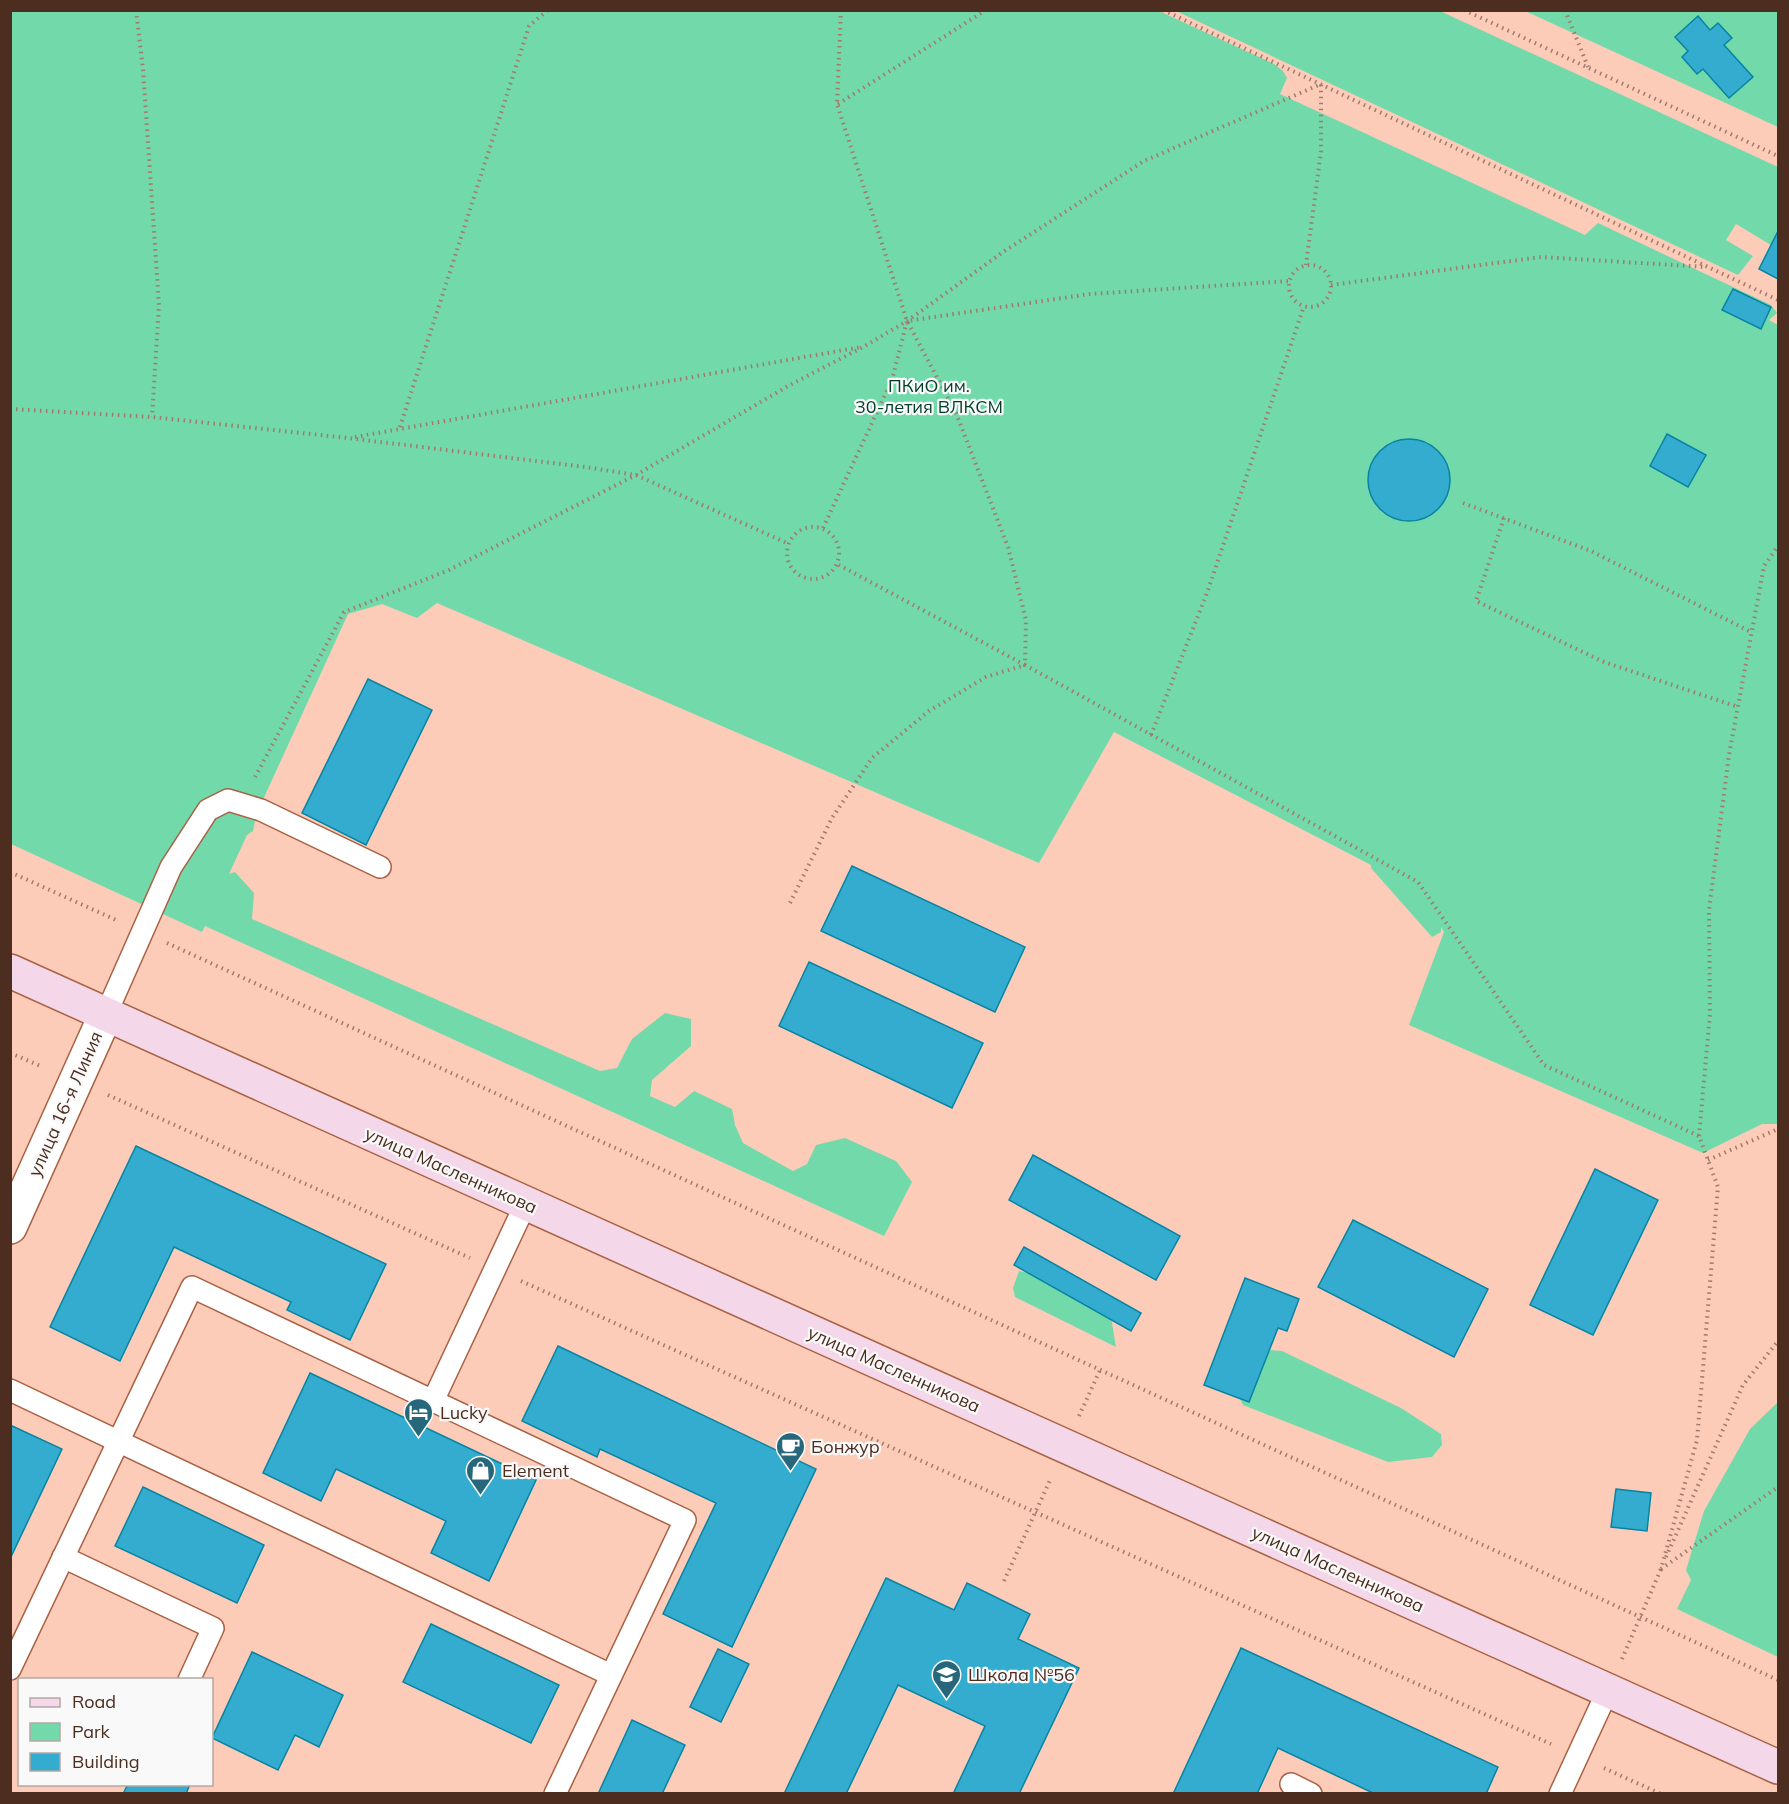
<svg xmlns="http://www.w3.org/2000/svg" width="1789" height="1804" font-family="Mulish,sans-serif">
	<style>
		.green { fill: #72d9aa }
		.building { fill: #33accf; stroke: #0884a3; stroke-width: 1.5 }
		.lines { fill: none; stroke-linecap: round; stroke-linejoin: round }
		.lane-casing { stroke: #a96143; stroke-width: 24 }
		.street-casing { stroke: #a96143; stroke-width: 36 }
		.secondary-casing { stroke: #a96143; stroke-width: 36 }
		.path { stroke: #a27a6b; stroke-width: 4; stroke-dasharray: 1.5 4.5; stroke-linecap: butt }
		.lane { stroke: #fff; stroke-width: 21 }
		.street { stroke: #fff; stroke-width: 33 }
		.secondary { stroke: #f4d7e9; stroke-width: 33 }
		.labels { text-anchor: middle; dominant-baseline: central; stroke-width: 4.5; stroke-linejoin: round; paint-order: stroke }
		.park-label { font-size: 18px; fill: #003d28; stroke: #f9f9f9 }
		.street-label { font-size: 18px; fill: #4c2d20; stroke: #f9f9f9 }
		.poi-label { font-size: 18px; fill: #4c2d20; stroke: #f9f9f9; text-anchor: start }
	</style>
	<rect width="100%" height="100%" fill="#fdccb9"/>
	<!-- green -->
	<g class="green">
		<path d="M10,11H1159L1274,64L1283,71L1287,78L1280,94L1585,235L1598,223L1771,305L1777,313L1769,320L1778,325V1124H1762L1703,1153L1409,1025L1444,932L1441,927V932L1432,937L1371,868V865L1114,732L1039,863L437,603L417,618L382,604L348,614L256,815L253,831L247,835L229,874L235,872L254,893L252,919L600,1071L617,1068L632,1039L665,1013L691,1019V1046L652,1080L650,1096L675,1107L694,1091L732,1109L735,1125L743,1143L793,1171L807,1164L816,1145L845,1138L896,1161L912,1182L884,1236L205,926L202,932L11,844Z"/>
		<path d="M1176,11H1440L1778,167V241L1771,245L1736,224L1726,240L1753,256L1738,275Z"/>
		<path d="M1525,11H1778V127Z"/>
		<path d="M1019,1271L1042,1276L1110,1311L1116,1347L1015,1297L1013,1288Z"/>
		<path d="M1255,1349L1282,1351L1401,1408L1441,1434L1442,1445L1432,1457L1388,1462L1243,1405L1236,1391Z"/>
		<path d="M1778,1402V1657L1677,1609L1691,1580L1686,1570L1704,1511L1750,1429Z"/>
	</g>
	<!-- building -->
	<g class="building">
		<path d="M1698,16L1710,30L1718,23L1732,38L1724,45L1753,77L1729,98L1703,69L1697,74L1682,57L1688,51L1675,37Z"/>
		<path d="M1778,231V279L1759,269Z"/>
		<path d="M1733,289L1771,307L1761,329L1722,310Z"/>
		<path d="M1667,434L1706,455L1688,487L1650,466Z"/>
		<circle cx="1409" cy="480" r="41"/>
		<path d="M368,679L432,710L366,845L302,813Z"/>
		<path d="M852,866L1025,947L995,1012L821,931Z"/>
		<path d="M809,962L983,1043L952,1108L779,1026Z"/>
		<path d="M136,1146L386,1264L350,1340L287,1310L291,1302L174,1247L120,1361L50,1327Z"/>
		<path d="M1033,1155L1180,1236L1156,1280L1009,1200Z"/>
		<path d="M1595,1169L1658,1200L1593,1335L1530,1305Z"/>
		<path d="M1353,1220L1488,1289L1454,1357L1318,1287Z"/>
		<path d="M1024,1247L1141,1313L1131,1331L1014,1265Z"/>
		<path d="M1245,1278L1299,1299L1287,1331L1278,1328L1249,1402L1204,1385Z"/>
		<path d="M558,1346L816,1469L732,1647L663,1614L716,1503L600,1449L597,1457L522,1421Z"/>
		<path d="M310,1373L536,1480L489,1581L431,1553L446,1521L336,1469L321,1501L263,1473Z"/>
		<path d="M10,1425L62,1449L10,1559Z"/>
		<path d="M143,1487L264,1545L237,1603L115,1546Z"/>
		<path d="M1616,1489L1651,1493L1647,1531L1611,1527Z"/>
		<path d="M886,1578L954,1610L967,1583L1030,1614L1018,1639L1079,1668L1019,1794H953L985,1726L898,1685L846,1794H784Z"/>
		<path d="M431,1624L559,1685L531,1743L403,1682Z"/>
		<path d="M1241,1648L1498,1767L1486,1794H1375L1278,1748L1257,1794H1173Z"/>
		<path d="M718,1649L749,1664L721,1722L690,1707Z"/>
		<path d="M252,1652L343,1695L319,1747L295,1735L278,1770L212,1738Z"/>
		<path d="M632,1720L685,1745L662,1794H598Z"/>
		<path d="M128,1784H190L186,1794H123Z"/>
	</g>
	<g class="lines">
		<defs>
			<g id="lane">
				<path d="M106,1014L171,867L208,810L228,800L261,810L380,867"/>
				<path d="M10,1390L611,1675"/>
				<path d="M433,1401L526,1203"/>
				<path d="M63,1557L213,1628L189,1680"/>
				<path d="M10,1669L192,1287L685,1520L555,1794"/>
				<path d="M1291,1784L1311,1794"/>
				<path d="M1560,1794L1608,1690"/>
			</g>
			<path id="street" d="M10,1227L106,1014"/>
			<path id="secondary" d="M10,971L1778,1767"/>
		</defs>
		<!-- lane casing -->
		<use href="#lane" class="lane-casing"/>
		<!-- street casing -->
		<use href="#street" class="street-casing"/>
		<!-- secondary casing -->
		<use href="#secondary" class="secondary-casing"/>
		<!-- path -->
		<g class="path">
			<path d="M136,10L143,69L159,305L152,417"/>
			<path d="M841,10L837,104L907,321L956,413L1008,547L1026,620L1025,665L1418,882L1544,1065L1699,1136L1718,1187L1697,1440L1661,1569L1778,1487"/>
			<path d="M1163,10L1778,300"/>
			<path d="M1464,10L1778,156"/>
			<path d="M1565,10L1588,67"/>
			<path d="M838,104L986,10"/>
			<circle cx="1310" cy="286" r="21"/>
			<path d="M1331,285L1541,257L1707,267"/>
			<path d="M10,409L152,417L348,438L585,467L636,475L789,544"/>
			<path d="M400,427L529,26L548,10"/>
			<path d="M355,437L861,347"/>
			<path d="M1463,503L1591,551L1751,632"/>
			<path d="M1504,518L1476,601L1604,662L1738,707"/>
			<circle cx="813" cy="553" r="26"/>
			<path d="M823,528L892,380L907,321L1090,294L1289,281"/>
			<path d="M1151,735L1207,593L1304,306"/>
			<path d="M255,777L344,612L449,570L636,475L788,386L865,346L907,321L1003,252L1144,161L1321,84V151L1306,265"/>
			<path d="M10,872L116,920"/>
			<path d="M790,903L832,818L872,758L929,711L986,677L1025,665L837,564"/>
			<path d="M167,943L1778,1680"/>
			<path d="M10,1053L43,1067"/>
			<path d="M108,1095L470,1258"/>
			<path d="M1699,1136L1710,1014L1709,910L1729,755L1764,566L1778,546"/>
			<path d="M1708,1160L1778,1129"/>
			<path d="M521,1281L1551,1744"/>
			<path d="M1079,1416L1100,1370"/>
			<path d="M1666,1557L1743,1385L1778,1341"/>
			<path d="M1004,1581L1051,1478"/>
			<path d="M1622,1659L1661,1569"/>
			<path d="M1604,1768L1661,1794"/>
		</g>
		<!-- lane -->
		<use href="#lane" class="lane"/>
		<!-- street -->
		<use href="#street" class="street"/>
		<!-- secondary -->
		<use href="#secondary" class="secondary"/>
	</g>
	<!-- icons -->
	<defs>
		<symbol id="hotel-pin" viewBox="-11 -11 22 30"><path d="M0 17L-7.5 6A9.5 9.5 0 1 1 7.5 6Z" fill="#26677b" stroke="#f9f9f9"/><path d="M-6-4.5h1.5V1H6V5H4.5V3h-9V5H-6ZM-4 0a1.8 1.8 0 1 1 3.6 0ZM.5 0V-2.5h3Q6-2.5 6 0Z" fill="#fff"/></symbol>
		<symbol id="cafe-pin" viewBox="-11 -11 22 30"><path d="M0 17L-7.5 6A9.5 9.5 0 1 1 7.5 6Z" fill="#26677b" stroke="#f9f9f9"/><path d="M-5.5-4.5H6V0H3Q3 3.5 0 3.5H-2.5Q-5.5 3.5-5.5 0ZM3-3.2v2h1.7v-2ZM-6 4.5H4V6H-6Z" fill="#fff"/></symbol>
		<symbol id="shop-pin" viewBox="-11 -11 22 30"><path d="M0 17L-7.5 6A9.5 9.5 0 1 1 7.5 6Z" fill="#26677b" stroke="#f9f9f9"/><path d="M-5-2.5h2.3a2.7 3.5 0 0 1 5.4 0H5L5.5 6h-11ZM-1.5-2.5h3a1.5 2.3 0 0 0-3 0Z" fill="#fff"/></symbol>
		<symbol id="school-pin" viewBox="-11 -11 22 30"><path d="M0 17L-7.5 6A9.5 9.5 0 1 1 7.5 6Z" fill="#26677b" stroke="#f9f9f9"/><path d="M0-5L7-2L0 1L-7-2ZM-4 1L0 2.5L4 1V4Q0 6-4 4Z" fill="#fff"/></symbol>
	</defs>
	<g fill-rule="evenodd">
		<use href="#hotel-pin" x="402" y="1396" width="33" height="45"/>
		<use href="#cafe-pin" x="774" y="1430" width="33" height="45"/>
		<use href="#shop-pin" x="464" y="1454" width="33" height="45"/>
		<use href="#school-pin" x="930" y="1658" width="33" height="45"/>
	</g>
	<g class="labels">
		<!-- park labels -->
		<g class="park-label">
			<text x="929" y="385">ПКиО им.<tspan x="929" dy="21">30-летия ВЛКСМ</tspan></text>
		</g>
		<!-- street labels -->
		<g class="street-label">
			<text transform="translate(65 1104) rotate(-66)">улица 16-я Линия</text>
			<text transform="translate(451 1170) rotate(24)">улица Масленникова</text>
			<text transform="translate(894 1369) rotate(24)">улица Масленникова</text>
			<text transform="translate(1338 1569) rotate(24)">улица Масленникова</text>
		</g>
		<!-- poi labels -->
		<g class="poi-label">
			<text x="440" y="1412">Lucky</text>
			<text x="811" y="1446">Бонжур</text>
			<text x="502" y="1470">Element</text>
			<text x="968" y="1674">Школа №56</text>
		</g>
	</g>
	<!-- border -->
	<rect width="1789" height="1804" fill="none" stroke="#4c2d20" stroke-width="24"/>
	<!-- legend -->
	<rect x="18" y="1678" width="195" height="108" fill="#f9f9f9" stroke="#b4a7a2" stroke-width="1.5"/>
	<rect x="30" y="1698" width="30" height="9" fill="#f4d7e9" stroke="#b4a7a2" stroke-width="1.5"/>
	<text x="72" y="1708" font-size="18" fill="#4c2d20">Road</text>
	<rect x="30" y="1723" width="30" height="18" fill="#72d9aa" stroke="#b4a7a2" stroke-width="1.5"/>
	<text x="72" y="1738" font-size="18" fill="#4c2d20">Park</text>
	<rect x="30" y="1753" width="30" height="18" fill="#33accf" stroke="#b4a7a2" stroke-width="1.5"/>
	<text x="72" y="1768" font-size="18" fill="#4c2d20">Building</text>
</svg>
